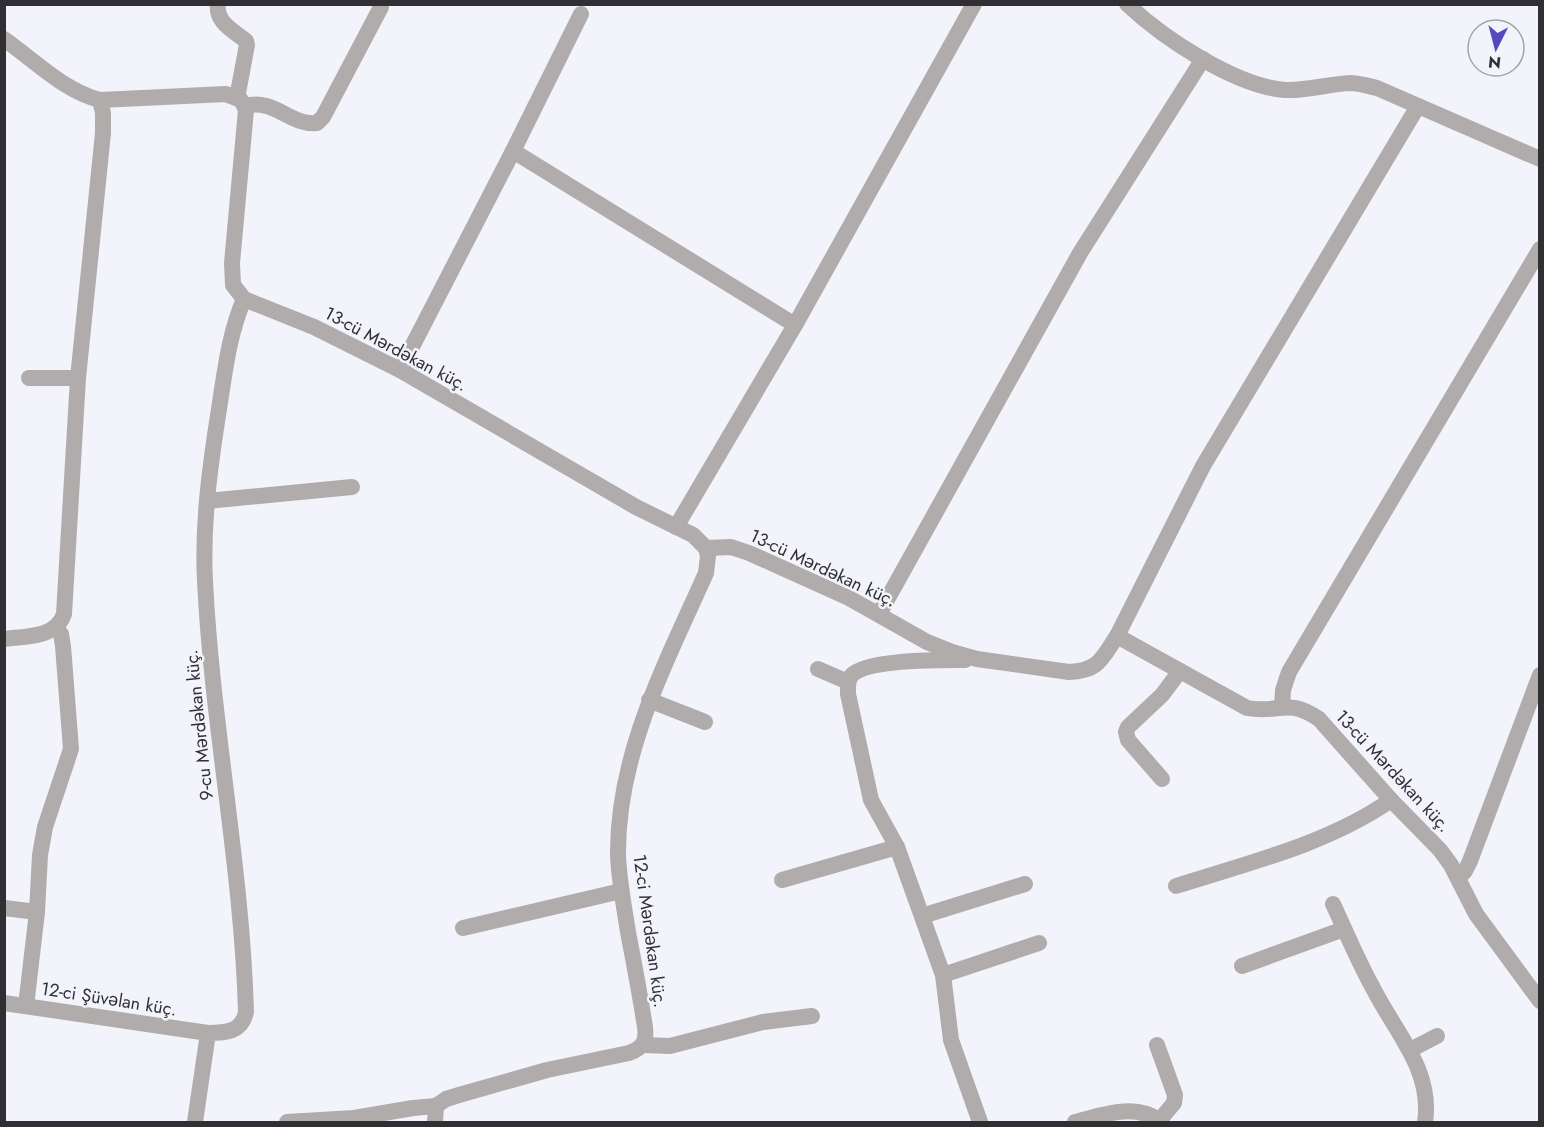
<svg xmlns="http://www.w3.org/2000/svg" width="1544" height="1127" font-family="Jost,sans-serif">
	<style>
		.lines { fill: none; stroke-linecap: round; stroke-linejoin: round }
		.street { stroke: #b1acac; stroke-width: 16 }
		.labels { text-anchor: middle; dominant-baseline: central; stroke-width: 5; stroke-linejoin: round; paint-order: stroke }
		.street-label { font-size: 18px; fill: #303034; stroke: #f2f3fb }
	</style>
	<rect width="100%" height="100%" fill="#f2f3fb"/>
	<g class="lines">
		<!-- street -->
		<g class="street">
			<path d="M218,4C215,22 234,31 246,41L247,45L237,98"/>
			<path d="M1127,4C1163,38 1235,86 1285,90C1307,91 1328,84 1350,83C1359,83 1368,86 1377,88L1540,159"/>
			<path d="M4,39C34,60 64,91 100,100L226,94L241,100L246,110L232,263L233,285L244,299L314,327L400,370L636,507L693,535L706,548L708,556L706,573C666,663 617,754 618,855C619,881 624,906 628,932C634,963 640,995 645,1027C647,1041 643,1048 629,1053L547,1070L459,1095L446,1099L436,1106"/>
			<path d="M245,106C275,98 290,126 317,123L323,117L381,7"/>
			<path d="M513,151L795,325"/>
			<path d="M400,370L513,151L581,14"/>
			<path d="M29,378H78"/>
			<path d="M207,501L352,487"/>
			<path d="M676,527L795,325L974,4"/>
			<path d="M706,548L731,547L749,553L849,598L927,642L952,652L977,659L1069,672C1099,671 1102,658 1117,636L1247,708C1280,714 1286,697 1319,719L1391,800L1440,850L1451,865L1476,914L1540,1001"/>
			<path d="M879,614L1080,253L1203,59"/>
			<path d="M1117,636L1203,466L1418,106"/>
			<path d="M4,639C26,636 56,638 64,614L78,378L103,133V113L100,100"/>
			<path d="M965,660C941,660 865,659 851,676C847,682 848,688 848,694L871,800L897,847L943,975L951,1040L980,1122"/>
			<path d="M818,669L848,682"/>
			<path d="M649,700L705,722"/>
			<path d="M1282,706L1283,690L1289,672L1540,249"/>
			<path d="M1162,779L1128,740L1126,732L1128,727L1162,695L1180,671"/>
			<path d="M1458,878L1465,871L1470,861L1540,675"/>
			<path d="M782,880L897,847"/>
			<path d="M1176,886C1248,863 1328,844 1391,800"/>
			<path d="M1333,904C1346,932 1358,961 1373,988C1395,1032 1433,1070 1425,1122"/>
			<path d="M4,908L37,912"/>
			<path d="M922,916L1025,884"/>
			<path d="M463,928L621,891"/>
			<path d="M1242,966L1344,929"/>
			<path d="M943,975L1039,943"/>
			<path d="M4,1003L208,1033"/>
			<path d="M26,1006L37,912L40,855L45,827L71,749L63,646L61,634L56,628"/>
			<path d="M643,1045L670,1046L763,1022L812,1016"/>
			<path d="M1157,1045L1175,1095L1174,1103L1159,1121"/>
			<path d="M1410,1050L1437,1036"/>
			<path d="M195,1122L208,1033C226,1033 242,1032 246,1012C242,868 212,725 205,581C202,524 210,466 219,409C225,371 229,334 244,299"/>
			<path d="M287,1122L354,1118L413,1108L436,1106"/>
			<path d="M435,1122L436,1106"/>
			<path d="M1075,1122C1102,1115 1136,1102 1161,1122"/>
		</g>
	</g>
	<g class="labels">
		<!-- street labels -->
		<g class="street-label">
			<text transform="translate(396 349) rotate(28)">13-cü Mərdəkan küç.</text>
			<text transform="translate(823 568) rotate(25)">13-cü Mərdəkan küç.</text>
			<text transform="translate(199 725) rotate(-96)">9-cu Mərdəkan küç.</text>
			<text transform="translate(1393 771) rotate(47)">13-cü Mərdəkan küç.</text>
			<text transform="translate(650 931) rotate(82)">12-ci Mərdəkan küç.</text>
			<text transform="translate(109 999) rotate(9)">12-ci Şüvəlan küç.</text>
		</g>
	</g>
	<!-- border -->
	<rect width="1544" height="1127" fill="none" stroke="#303034" stroke-width="12"/>
	<!-- north arrow -->
	<g transform="translate(1496 48) rotate(186)"><circle r="28" fill="#f2f3fb" stroke="#a4a5ab" stroke-width="1.5"/>
	<path d="M0-4.5L10 22L0 15L-10 22Z" fill="#5549c0"/>
	<text y="-9" font-size="16" font-weight="bold" text-anchor="middle" fill="#303034">N</text>
	</g>
</svg>
